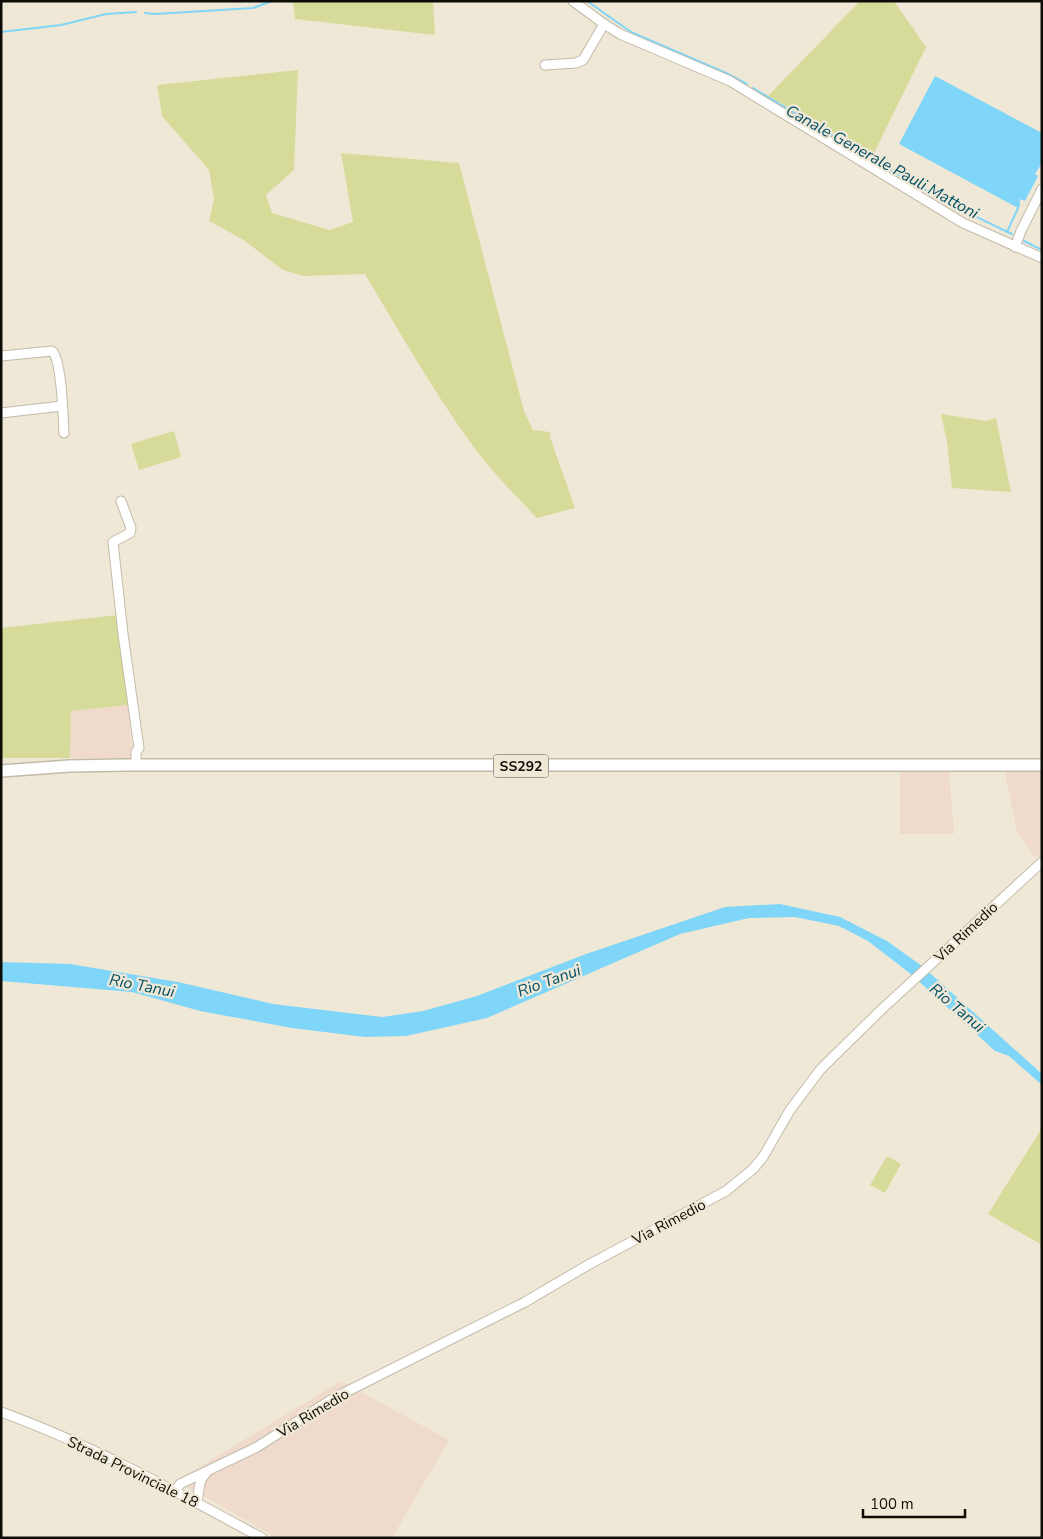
<svg xmlns="http://www.w3.org/2000/svg" width="1043" height="1539" font-family="'Nunito Sans',sans-serif">
	<style>
		.industrial { fill: #efdacc }
		.green { fill: #d7db99 }
		.water { fill: #7fd6f8 }
		.lines { fill: none; stroke-linecap: round; stroke-linejoin: round }
		.stream { stroke: #7fd6f8; stroke-width: 2 }
		.minor-casing { stroke: #c2bba9; stroke-width: 11 }
		.major-casing { stroke: #c2bba9; stroke-width: 14 }
		.minor { stroke: #fff; stroke-width: 9 }
		.major { stroke: #fff; stroke-width: 11 }
		.labels { text-anchor: middle; dominant-baseline: central; stroke-width: 4.5; stroke-linejoin: round; paint-order: stroke }
		.shield { fill: #f0e8d6; stroke: #524e44; stroke-width: 1 }
		.shield-label { font-size: 14px; font-weight: bold; fill: #0e0c06 }
		.street-label { font-size: 15px; fill: #0e0c06; stroke: #f0e8d6 }
		.water-label { font-size: 16px; font-style: italic; fill: #004f66; stroke: #f0e8d6 }
	</style>
	<rect width="100%" height="100%" fill="#f0e8d6"/>
	<!-- industrial -->
	<g class="industrial">
		<path d="M128,705L132,758H70L71,711Z"/>
		<path d="M1004,768L1042,771V855L1035,857L1017,832Z"/>
		<path d="M900,769L949,770L954,834H900Z"/>
		<path d="M341,1381L449,1440L392,1538H277L177,1481Z"/>
	</g>
	<!-- green -->
	<g class="green">
		<path d="M293,1H433L435,35L295,19Z"/>
		<path d="M860,1H894L926,47L873,155L768,96Z"/>
		<path d="M298,70L294,170L266,195L272,213L329,230L353,222L341,153L459,163L524,411L533,430L550,432V437L575,508L537,518C516,496 491,471 473,446C433,391 400,333 365,274L303,276L283,270L242,239L209,221L214,199L209,170L162,116L157,85Z"/>
		<path d="M941,414L986,421L996,418L1011,492L952,488L947,442Z"/>
		<path d="M174,431L181,457L139,470L131,444Z"/>
		<path d="M118,615L128,705L71,711L70,758H1V628Z"/>
		<path d="M1042,1128V1245L988,1214Z"/>
		<path d="M887,1156L901,1164L885,1193L870,1185Z"/>
	</g>
	<!-- water -->
	<g class="water">
		<path d="M935,76L1042,133V163L1035,174L1038,176L1025,201L1020,199V206L1018,208L899,144Z"/>
		<path d="M780,904L840,917L887,941L922,966L1042,1074V1085L1009,1056L995,1051L912,975L868,941L839,926L795,917L749,918L680,934L487,1018L406,1036L365,1037L292,1028L200,1011L132,992L1,981V962L70,964L178,982L273,1004L382,1017L423,1011L477,996L586,954L725,907Z"/>
	</g>
	<g class="lines">
		<!-- stream -->
		<g class="stream">
			<path d="M587,1L631,32L726,73L747,84"/>
			<path d="M145,13L155,14L253,8L272,1"/>
			<path d="M1,32L61,25L106,14L136,12"/>
			<path d="M753,88C838,139 922,192 1012,234"/>
			<path d="M1007,232L1018,208"/>
			<path d="M1024,241L1042,250"/>
		</g>
		<defs>
			<g id="minor">
				<path d="M573,1L604,24L620,34L730,81L963,223L1042,258"/>
				<path d="M545,65L576,63L583,60L604,24"/>
				<path d="M1015,247L1021,231L1042,189"/>
				<path d="M1,356L52,351C62,360 63,417 64,433"/>
				<path d="M1,413L62,406"/>
				<path d="M121,501L131,528L130,533L113,542L123,634L139,748L136,752V765"/>
				<path d="M1,1412C92,1445 177,1492 262,1538"/>
				<path d="M175,1491L180,1484L257,1447L334,1398L525,1302L588,1265L726,1191L753,1169L763,1157L790,1110L820,1070L833,1057L881,1010L1042,862"/>
				<path d="M196,1502C201,1492 196,1484 206,1473"/>
			</g>
			<path id="major" d="M1,771L69,766L125,765H1042"/>
		</defs>
		<!-- minor casing -->
		<use href="#minor" class="minor-casing"/>
		<!-- major casing -->
		<use href="#major" class="major-casing"/>
		<!-- minor -->
		<use href="#minor" class="minor"/>
		<!-- major -->
		<use href="#major" class="major"/>
	</g>
	<g class="labels">
		<!-- shield labels -->
		<rect class="shield" x="493.5" y="754.5" width="55" height="23" rx="4"/>
		<g class="shield-label">
			<text x="521" y="766">SS292</text>
		</g>
		<!-- street labels -->
		<g class="street-label">
			<text transform="translate(966 932) rotate(-43)">Via Rimedio</text>
			<text transform="translate(669 1222) rotate(-28)">Via Rimedio</text>
			<text transform="translate(313 1413) rotate(-31)">Via Rimedio</text>
			<text transform="translate(133 1472) rotate(26)">Strada Provinciale 18</text>
		</g>
		<!-- water labels -->
		<g class="water-label">
			<text transform="translate(882 162) rotate(29)">Canale Generale Pauli Mattoni</text>
			<text transform="translate(549 981) rotate(-20)">Rio Tanui</text>
			<text transform="translate(142 986) rotate(11)">Rio Tanui</text>
			<text transform="translate(957 1008) rotate(40)">Rio Tanui</text>
		</g>
	</g>
	<!-- border -->
	<rect width="1043" height="1539" fill="none" stroke="#0e0c06" stroke-width="5"/>
	<!-- scale -->
	<path d="M863 1509v8h102v-8" fill="none" stroke="#0e0c06" stroke-width="2.5"/>
	<text x="870" y="1509" font-size="15" fill="#0e0c06" stroke="#f0e8d6" stroke-width="4" paint-order="stroke">100 m</text>
</svg>
